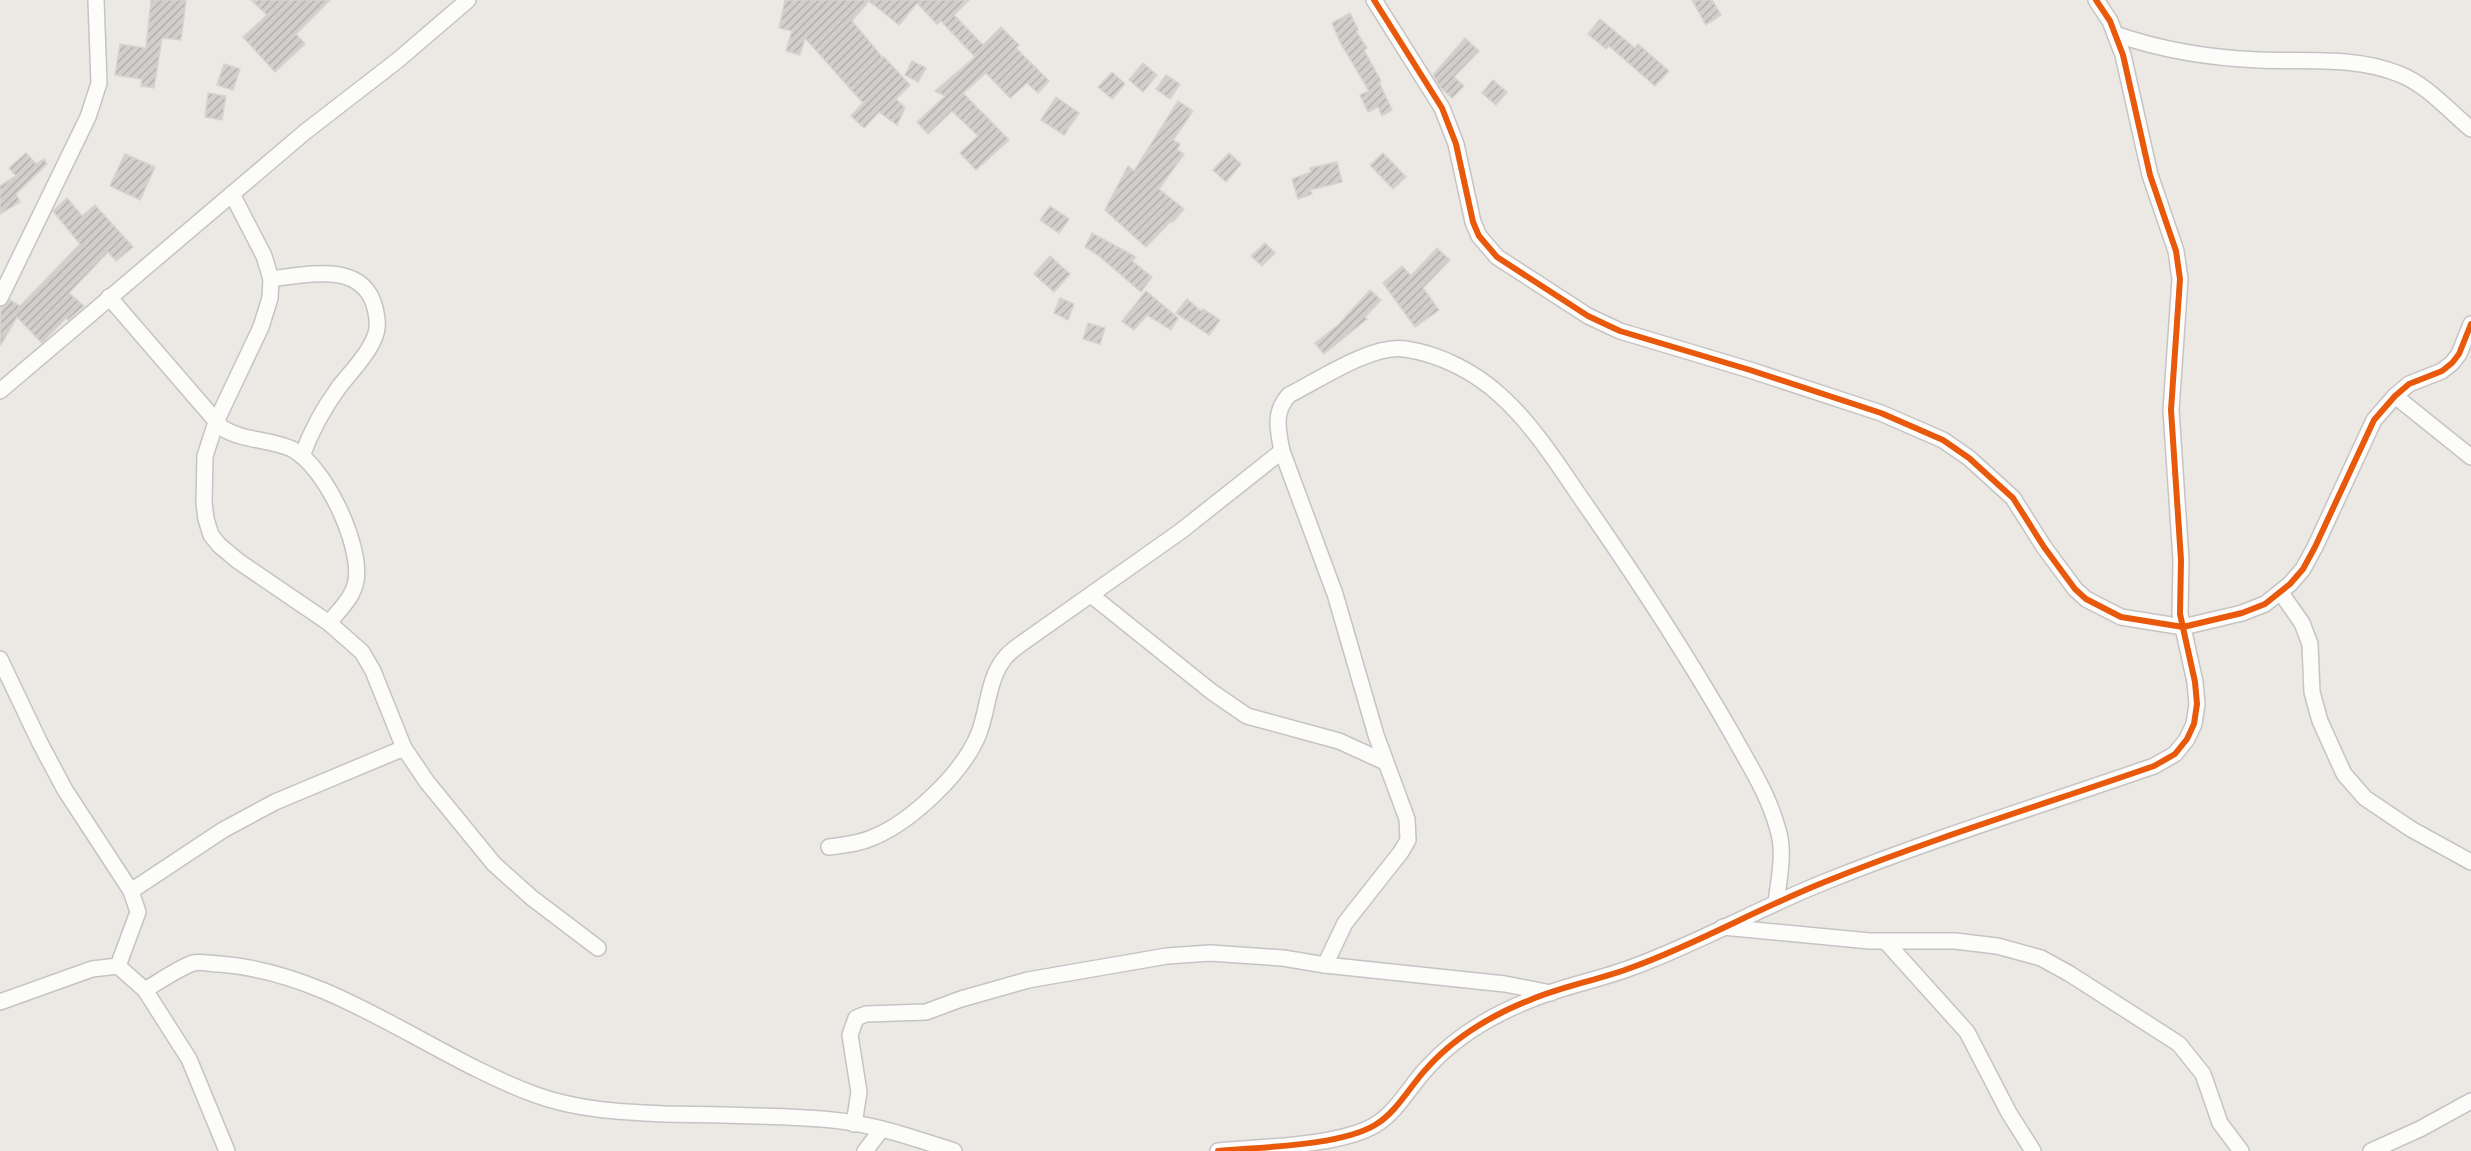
<svg xmlns="http://www.w3.org/2000/svg" width="2471" height="1151" font-family="Karla,sans-serif">
	<style>
		.building { fill: url(#building-hatch); stroke: #d7d4d0; stroke-width: 1.5 }
		.lines { fill: none; stroke-linecap: round; stroke-linejoin: round }
		.street-casing { stroke: #c5c4c5; stroke-width: 18 }
		.street { stroke: #fcfcfb; stroke-width: 15 }
		.cycleway-casing { stroke: #fff; stroke-width: 10 }
		.cycleway { stroke: #e8590c; stroke-width: 6 }
	</style>
	<defs>
		<pattern id="building-hatch" width="6" height="6" patternUnits="userSpaceOnUse" patternTransform="scale(1.5)"><rect width="6" height="6" fill="#d1cecb"/><path d="M-1 1l2-2M0 6l6-6M5 7l2-2" fill="none" stroke="#b4b1af"/></pattern>
	</defs>
	<rect width="100%" height="100%" fill="#ece8e4"/>
	<!-- building -->
	<g class="building">
		<path d="M151,0H186L181,40L162,38L154,88L141,86L142,79L115,75L120,44L146,48Z"/>
		<path d="M251,0H330L296,34L305,44L275,72L243,37L267,15Z"/>
		<path d="M785,0H969L954,15L983,45L1001,27L1019,45L1016,48L1049,81L1038,93L1027,83L1010,98L986,73L963,93L1009,140L976,170L960,153L978,136L952,111L928,134L917,122L945,96L935,91L975,57L941,21L937,24L917,3L899,25L869,1L852,21L883,58L884,57L910,85L896,99L905,108L897,125L879,112L864,128L851,116L863,103L805,38L800,55L786,51L792,31L779,28Z"/>
		<path d="M1692,0H1712L1721,15L1706,25Z"/>
		<path d="M1350,13L1358,30L1356,31L1367,48L1364,50L1381,81L1379,82L1392,110L1382,116L1378,107L1368,112L1360,95L1369,91L1340,42L1332,23Z"/>
		<path d="M1600,19L1635,48L1638,44L1669,71L1655,86L1609,46L1606,49L1588,34Z"/>
		<path d="M1465,38L1479,51L1454,77L1464,86L1452,98L1440,87L1433,75Z"/>
		<path d="M912,61L926,68L918,82L905,75Z"/>
		<path d="M1143,63L1157,75L1143,92L1129,80Z"/>
		<path d="M224,64L240,69L233,90L217,85Z"/>
		<path d="M1112,72L1125,84L1112,99L1098,87Z"/>
		<path d="M1166,75L1180,84L1170,99L1156,89Z"/>
		<path d="M1493,80L1507,92L1496,105L1482,93Z"/>
		<path d="M208,93L226,96L222,120L205,117Z"/>
		<path d="M1056,97L1079,113L1064,135L1041,120Z"/>
		<path d="M1178,101L1193,111L1173,140L1180,144L1177,150L1184,154L1159,189L1184,209L1173,222L1171,221L1146,247L1105,210L1128,166L1134,171Z"/>
		<path d="M26,153L36,164L44,159L47,164L16,194L20,202L0,214V186L16,176L9,168Z"/>
		<path d="M1229,153L1241,164L1226,182L1213,170Z"/>
		<path d="M1383,153L1406,177L1393,189L1370,165Z"/>
		<path d="M125,154L155,167L140,200L110,186Z"/>
		<path d="M1337,162L1342,182L1310,190L1312,194L1298,199L1292,179L1311,172L1310,168Z"/>
		<path d="M67,198L82,216L95,205L133,247L116,261L108,252L69,293L84,306L68,320L66,318L42,343L17,317L0,346L1,308L6,306L10,300L20,306L80,244L53,211Z"/>
		<path d="M1050,206L1069,219L1059,233L1040,220Z"/>
		<path d="M1092,233L1136,257L1132,261L1152,277L1141,292L1098,255L1085,247Z"/>
		<path d="M1265,243L1275,253L1262,266L1251,256Z"/>
		<path d="M1437,248L1450,260L1423,288L1439,310L1415,327L1383,283L1402,266L1411,276Z"/>
		<path d="M1050,256L1070,274L1054,292L1034,274Z"/>
		<path d="M1370,290L1381,300L1365,317L1367,319L1324,354L1315,343L1338,325Z"/>
		<path d="M1146,291L1178,318L1171,330L1147,315L1134,330L1122,321Z"/>
		<path d="M1060,298L1074,304L1068,320L1054,313Z"/>
		<path d="M1187,299L1201,311L1203,309L1220,320L1209,335L1176,313Z"/>
		<path d="M1088,323L1105,328L1100,344L1083,339Z"/>
	</g>
	<g class="lines">
		<defs>
			<g id="street">
				<path d="M1374,0L1442,108L1456,144L1473,222L1479,236L1497,257L1588,316L1620,331L1750,370L1881,413L1943,440L1969,458L2013,498L2044,547L2075,589L2086,599L2121,617L2183,627L2242,613L2265,604L2290,584L2303,569L2315,547L2374,420L2395,396L2409,384L2442,371L2452,363L2459,354L2471,324"/>
				<path d="M2115,34C2161,50 2210,58 2259,60C2304,62 2356,56 2399,74C2426,84 2449,111 2471,129"/>
				<path d="M232,194L264,256L271,279L270,298L261,327L216,422L205,456L204,503L206,519L211,535L219,545L238,561L329,623L362,652L373,671L404,748L427,782L494,864L532,898L598,948"/>
				<path d="M271,279C306,275 363,260 375,308C378,321 379,330 372,343C364,359 350,373 339,387C323,409 311,431 302,456"/>
				<path d="M109,297L222,428C243,441 270,439 292,449C325,466 362,545 356,581C353,598 339,610 329,623"/>
				<path d="M0,298L88,117L99,83L96,0"/>
				<path d="M0,391L305,132L398,60L468,0"/>
				<path d="M2395,396L2471,457"/>
				<path d="M2281,593L2302,623L2310,644L2312,692L2320,721L2344,774L2365,798L2411,829L2471,862"/>
				<path d="M1091,595L1212,692L1247,716L1339,741L1385,762"/>
				<path d="M0,659L40,743L65,790L131,891L138,912L118,966"/>
				<path d="M829,847C844,845 859,844 874,837C912,821 964,772 979,733C988,710 988,679 1004,659C1009,652 1018,646 1025,641L1181,531L1282,451"/>
				<path d="M131,891L223,830L275,802L404,748"/>
				<path d="M1723,927L1870,941H1955L1997,946L2041,958L2070,974L2179,1044L2203,1074L2220,1123L2241,1151"/>
				<path d="M1886,942L1967,1032L2009,1113L2033,1151"/>
				<path d="M1325,965L1345,923L1401,852L1408,840L1407,819L1376,735L1335,594L1282,451C1278,430 1273,412 1289,395C1319,380 1372,344 1405,349C1440,354 1475,372 1501,396C1538,430 1563,473 1592,514C1641,585 1688,657 1731,732C1748,763 1769,795 1778,830C1785,852 1779,879 1776,902"/>
				<path d="M145,990C160,981 177,969 193,963C200,961 212,964 220,964C336,973 429,1056 536,1095C578,1110 620,1112 665,1114C720,1115 777,1115 832,1120C874,1124 914,1138 954,1151"/>
				<path d="M0,1002L92,969L118,966L145,990L189,1059L227,1151"/>
				<path d="M854,1124L859,1092L850,1035L856,1018L866,1014L926,1012L961,999L1028,980L1167,956L1210,953L1283,958L1325,965L1505,984L1551,993"/>
				<path d="M865,1151L882,1129"/>
				<path d="M1218,1151C1260,1147 1340,1146 1375,1125C1397,1112 1410,1086 1427,1068C1454,1038 1492,1015 1530,1000C1563,986 1599,980 1633,967C1699,943 1761,907 1827,881C1934,838 2045,804 2154,766L2175,754L2187,739L2194,724L2197,704L2195,682L2180,614L2181,560L2171,410L2180,279L2176,251L2150,175L2123,55L2110,21L2096,0"/>
				<path d="M2371,1151L2420,1129L2471,1101"/>
			</g>
		</defs>
		<!-- street casing -->
		<use href="#street" class="street-casing"/>
		<!-- street -->
		<use href="#street" class="street"/>
		<defs>
			<g id="cycleway">
				<path d="M1374,0L1442,108L1456,144L1473,222L1479,236L1497,257L1588,316L1620,331L1750,370L1881,413L1943,440L1969,458L2013,498L2044,547L2075,589L2086,599L2121,617L2183,627L2242,613L2265,604L2290,584L2303,569L2315,547L2374,420L2395,396L2409,384L2442,371L2452,363L2459,354L2471,324"/>
				<path d="M1218,1151C1260,1147 1340,1146 1375,1125C1397,1112 1410,1086 1427,1068C1454,1038 1492,1015 1530,1000C1563,986 1599,980 1633,967C1699,943 1761,907 1827,881C1934,838 2045,804 2154,766L2175,754L2187,739L2194,724L2197,704L2195,682L2180,614L2181,560L2171,410L2180,279L2176,251L2150,175L2123,55L2110,21L2096,0"/>
			</g>
		</defs>
		<!-- cycleway casing -->
		<use href="#cycleway" class="cycleway-casing"/>
		<!-- cycleway -->
		<use href="#cycleway" class="cycleway"/>
	</g>
</svg>
